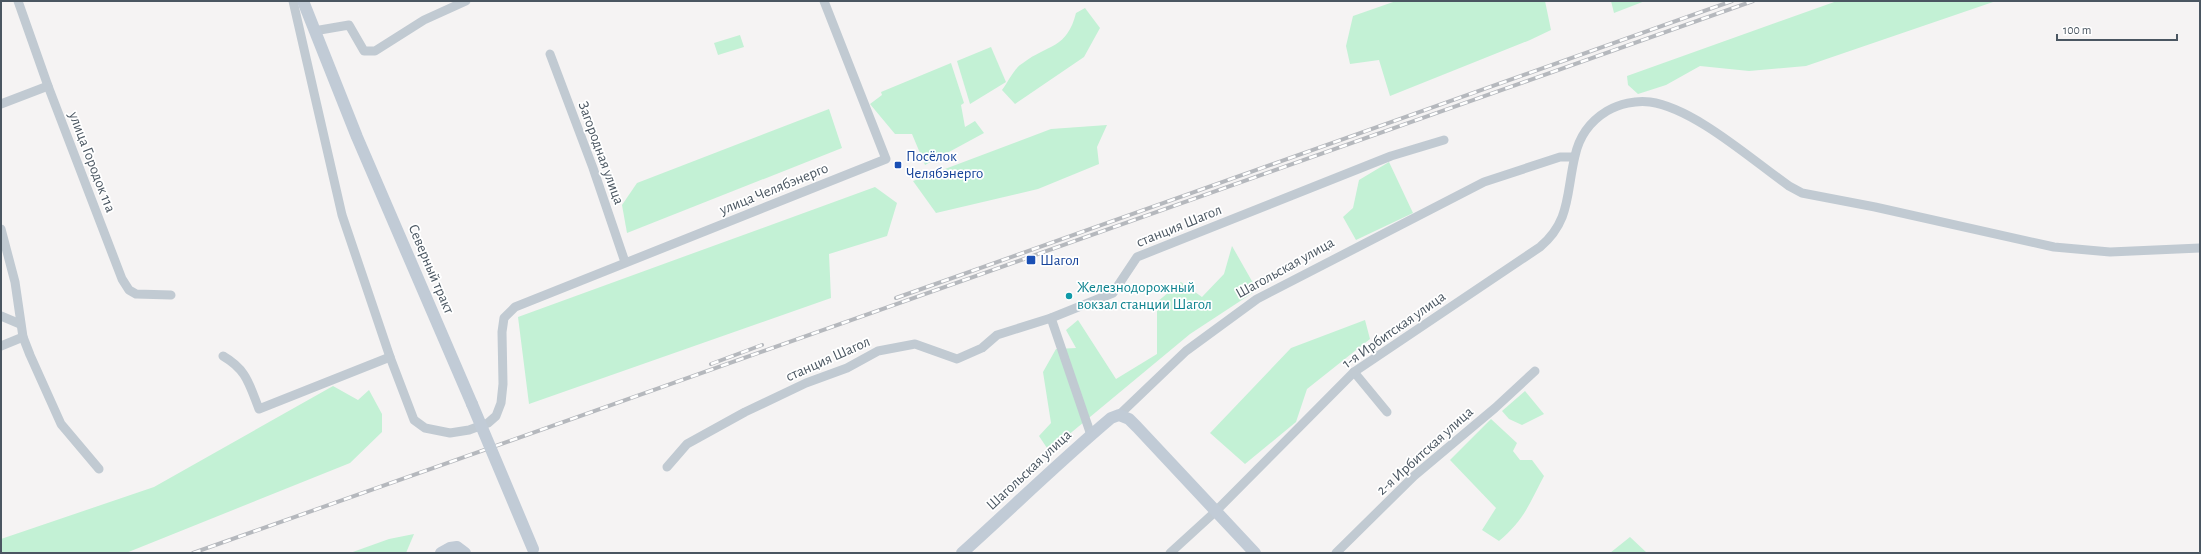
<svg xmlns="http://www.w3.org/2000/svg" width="2201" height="554" font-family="'Alegreya Sans',sans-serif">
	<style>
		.green { fill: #c3f1d5 }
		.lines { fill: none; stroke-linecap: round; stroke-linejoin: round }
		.street { stroke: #c1cad2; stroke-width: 9 }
		.secondary { stroke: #c1cbd6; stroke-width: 12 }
		.rail-casing { stroke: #b5b8bd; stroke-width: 4 }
		.rail { stroke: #fff; stroke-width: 2.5; stroke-dasharray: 8; stroke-linecap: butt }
		.secondary-bridge { stroke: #c1cbd6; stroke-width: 12 }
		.transit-dot { fill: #1a4fb4; stroke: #fff; stroke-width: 1.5 }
		.culture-dot { fill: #0f9aa8; stroke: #fff; stroke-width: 1.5 }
		.labels { text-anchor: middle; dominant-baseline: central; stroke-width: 3.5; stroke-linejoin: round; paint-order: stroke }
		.street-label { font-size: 15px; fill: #4a5661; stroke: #fff }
		.transit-label { font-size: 15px; fill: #164399; stroke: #fff; text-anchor: start }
		.culture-label { font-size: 15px; fill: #0d838f; stroke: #fff; text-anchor: start }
	</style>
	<rect width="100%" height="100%" fill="#f5f3f3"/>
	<!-- green -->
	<g class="green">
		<path d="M1396,1H1545L1551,30L1530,40L1390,96L1379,60L1350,64L1346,46L1353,16Z"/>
		<path d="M1611,1H1645L1614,13Z"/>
		<path d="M1837,1H1996L1806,66L1749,71L1700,66L1666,85L1638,94L1628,85L1627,76Z"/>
		<path d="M1085,8L1100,28L1084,57L1015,104L1002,90C1008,82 1014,68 1023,63C1048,44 1067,49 1076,13Z"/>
		<path d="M740,35L744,47L718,55L714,43Z"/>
		<path d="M991,47L1006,82L970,104L957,61Z"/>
		<path d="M951,63L964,103L961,105L965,127L975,121L984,133L925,165L912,134H895L870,104L882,95L881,92Z"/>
		<path d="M829,109L842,148L627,233L622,205L637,183Z"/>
		<path d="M1107,125L1097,147L1099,164L1038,189L936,213L913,181L1051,129Z"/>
		<path d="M1389,162L1413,213L1356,240L1343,217L1353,208L1359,180Z"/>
		<path d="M875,187L897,203L887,236L829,254L831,298L529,404L518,317Z"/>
		<path d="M1232,246L1257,290L1190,334L1049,451L1039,436L1051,423L1043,372L1056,349L1076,348L1066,330L1078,320L1116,379L1157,354V302L1181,282L1202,297L1224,274Z"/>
		<path d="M1365,320L1370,339L1307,389L1296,422L1245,464L1210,433L1291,348Z"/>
		<path d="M333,386L358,400L369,390L382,414V432L350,463L126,553H1V539L154,487Z"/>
		<path d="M1525,391L1544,414L1522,425L1509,419L1502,411Z"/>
		<path d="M1491,419L1517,443L1513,451L1520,460H1532L1544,476C1529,504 1525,519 1499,541L1482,530L1496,508L1450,460Z"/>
		<path d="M414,534L406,553H350L389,539Z"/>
		<path d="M1630,537L1647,553H1610Z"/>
	</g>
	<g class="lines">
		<!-- street -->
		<g class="street">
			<path d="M18,1L48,86L122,279L129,290L136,294L171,295"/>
			<path d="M293,1L342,215L390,357L414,420L425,428L450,433L469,430L488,423L496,416L501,403L503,384L502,332L504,318L515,307L886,159L824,1"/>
			<path d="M314,31L349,25L364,51H375L424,20L466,1"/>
			<path d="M550,54L593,168L625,262"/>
			<path d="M1,104L48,86"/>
			<path d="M1,229L15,282L23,337L30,355L61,424L99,469"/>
			<path d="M1,316L20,324"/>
			<path d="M1051,318L1091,435"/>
			<path d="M1,346L23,337"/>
			<path d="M223,356C247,370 249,384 259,409L390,357"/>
			<path d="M1354,372L1387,412"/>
			<path d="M1119,415L1186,351L1257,299L1484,182L1560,157H1574"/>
			<path d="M667,467L687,444L745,412L806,383L847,368L878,351L915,344L957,359L982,348L997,335L1051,318L1113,293L1137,257L1391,156L1444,140"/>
			<path d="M1170,553L1215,512L1354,372L1540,247C1571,221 1566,193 1575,156C1579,137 1589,122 1607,111C1619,104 1636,100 1650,102C1694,108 1752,160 1789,186L1802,193L1875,207L2054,247L2110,252L2200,248"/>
			<path d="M1336,553L1414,476L1495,408L1535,371"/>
		</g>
		<!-- secondary -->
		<g class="secondary">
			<path d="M303,1L357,137L472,404"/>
			<path d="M441,553L450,548L457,547L465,553"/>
			<path d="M962,553C1012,508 1060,461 1111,418L1119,415L1129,419L1137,427L1255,553"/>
		</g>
		<defs>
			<g id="rail">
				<path d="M896,298L1732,1"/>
				<path d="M711,364L762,345"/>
				<path d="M193,553L1753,1"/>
			</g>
		</defs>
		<!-- rail casing -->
		<use href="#rail" class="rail-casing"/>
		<!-- rail -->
		<use href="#rail" class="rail"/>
		<!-- secondary-bridge -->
		<path class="secondary-bridge" d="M472,404L533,549"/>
	</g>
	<!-- markers -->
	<g class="transit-dot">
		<rect x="894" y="161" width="8" height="8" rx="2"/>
		<rect x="1026" y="255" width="10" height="10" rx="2"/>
	</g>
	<circle class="culture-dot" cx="1069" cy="296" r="4"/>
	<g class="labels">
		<!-- street labels -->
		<g class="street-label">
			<text transform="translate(601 153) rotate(70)">Загородная улица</text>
			<text transform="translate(92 162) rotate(69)">улица Городок 11а</text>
			<text transform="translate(774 189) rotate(-22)">улица Челябэнерго</text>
			<text transform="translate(1179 226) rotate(-22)">станция Шагол</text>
			<text transform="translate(1285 268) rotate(-29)">Шагольская улица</text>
			<text transform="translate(431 269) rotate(67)">Северный тракт</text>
			<text transform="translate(1394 330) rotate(-35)">1-я Ирбитская улица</text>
			<text transform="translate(828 359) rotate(-24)">станция Шагол</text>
			<text transform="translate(1425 451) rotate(-42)">2-я Ирбитская улица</text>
			<text transform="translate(1029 470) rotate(-43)">Шагольская улица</text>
		</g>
		<!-- transit labels -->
		<g class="transit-label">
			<text x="906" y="156">Посёлок<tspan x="906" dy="17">Челябэнерго</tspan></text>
			<text x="1040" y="260">Шагол</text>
		</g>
		<!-- culture labels -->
		<g class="culture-label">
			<text x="1077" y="287">Железнодорожный<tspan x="1077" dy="17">вокзал станции Шагол</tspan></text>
		</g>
	</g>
	<!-- border -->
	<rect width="2201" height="554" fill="none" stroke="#4a5661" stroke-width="4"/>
	<!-- scale -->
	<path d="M2057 34v6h120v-6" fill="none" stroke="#4a5661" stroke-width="2"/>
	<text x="2063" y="34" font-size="12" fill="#4a5661" stroke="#ffffff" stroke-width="3" paint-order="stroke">100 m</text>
</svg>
